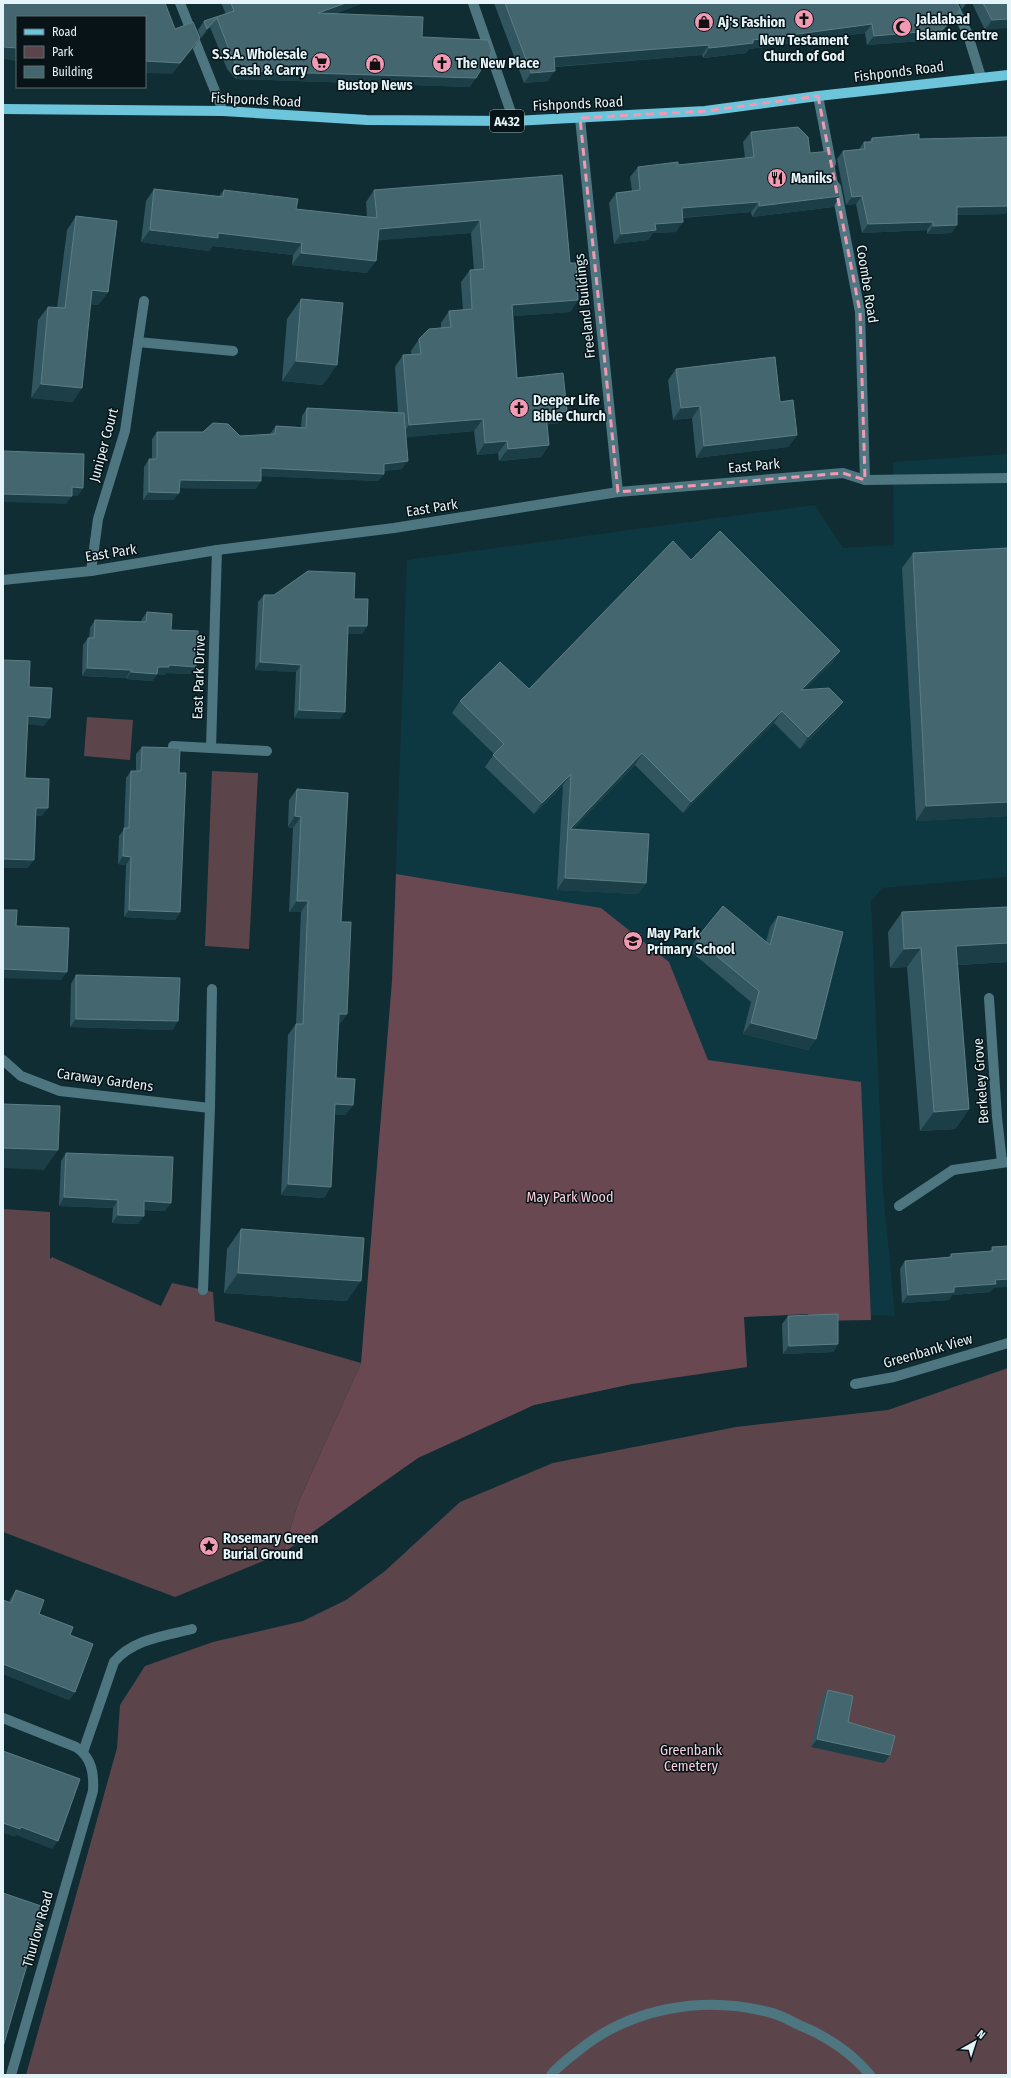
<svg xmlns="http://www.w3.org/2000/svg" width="1011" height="2078" font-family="'Fira Sans Condensed',sans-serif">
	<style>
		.built { fill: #0e3841 }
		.green { fill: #5b454b }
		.forest { fill: #694851 }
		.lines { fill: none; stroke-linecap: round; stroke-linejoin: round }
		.lane { stroke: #4e7680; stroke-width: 10 }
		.street { stroke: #4e7680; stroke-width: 10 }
		.primary { stroke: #6cc5da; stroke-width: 10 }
		.wall { fill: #31565f }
		.shaded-wall { fill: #1b3e47 }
		.building { fill: #44676f; stroke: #5d7d85 }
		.marked { fill: none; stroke: #f19ab3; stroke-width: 3; stroke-dasharray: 8 5; stroke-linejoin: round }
		.labels { text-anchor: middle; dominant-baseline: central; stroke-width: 3; stroke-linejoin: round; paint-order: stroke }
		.shield { fill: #071316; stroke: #a2b0b5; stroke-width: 1 }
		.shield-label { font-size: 13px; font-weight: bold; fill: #e4f4f9 }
		.poi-label { font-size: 14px; font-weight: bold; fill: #e4f4f9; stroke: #071316; text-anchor: start }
		.street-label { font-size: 14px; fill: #e4f4f9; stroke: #071316 }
		.park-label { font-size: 14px; fill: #f8d0db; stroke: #071316 }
	</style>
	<rect width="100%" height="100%" fill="#102d34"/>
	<!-- built -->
	<path class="built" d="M1008,454V877L882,888L871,902L883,1190L895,1316L871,1315V1320L808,1314L744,1317L747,1367L632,1384L534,1405L363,1336L392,981L407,560L815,505L843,548L894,545L893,462Z"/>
	<!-- green -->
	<g class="green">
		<path d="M87,717L133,720L130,760L84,756Z"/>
		<path d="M212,771L258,773L249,949L205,946Z"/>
		<path d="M3,1209L50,1212V1259L52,1257L161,1306L172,1283L213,1292L215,1321L361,1363L298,1503L283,1553L175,1597L3,1532Z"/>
		<path d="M1008,1368V2075H26L117,1748L120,1705L145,1666L213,1642L303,1621L346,1600L385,1571L460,1502L553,1463L736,1427L888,1410Z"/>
	</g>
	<!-- forest -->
	<path class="forest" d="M396,874L601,908L669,962L708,1060L861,1082L871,1320L809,1321L808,1314L744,1317L747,1367L632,1384L534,1405L418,1458L283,1553L298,1503L361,1363L392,981Z"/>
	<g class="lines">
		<!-- lane -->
		<g class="lane">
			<path d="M865,480L1008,478"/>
			<path d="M899,1206L953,1170"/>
			<path d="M551,2075C558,2066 569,2058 578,2051C630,2008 703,1995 768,2012C779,2014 789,2020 799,2025C826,2036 851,2052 870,2075"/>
		</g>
		<!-- street -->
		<g class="street">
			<path d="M180,3L223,111"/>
			<path d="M473,3L514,121"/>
			<path d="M952,3L967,32L981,77"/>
			<path d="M818,96L831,163"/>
			<path d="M580,118L618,492"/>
			<path d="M138,342L233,351"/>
			<path d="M217,550L211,748L267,751"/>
			<path d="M91,571L98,519L125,431L144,301"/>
			<path d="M3,580L91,571L217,550L394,528L618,492L843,473L865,480L860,312L836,187"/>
			<path d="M173,746L211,748"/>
			<path d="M989,998L997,1117L1002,1162"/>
			<path d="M3,1060L21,1076L60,1091L210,1108"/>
			<path d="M953,1170L1008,1162"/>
			<path d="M203,1290L210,1108L212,989"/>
			<path d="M855,1384L894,1377L1008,1343"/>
			<path d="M3,1718L76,1747C92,1758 94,1773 93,1791L11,2075"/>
			<path d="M83,1752L114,1662C133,1639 165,1636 192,1629"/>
		</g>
		<!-- primary -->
		<path class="primary" d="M3,109L223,111L367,120L514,121L705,111L818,96L1008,75"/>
	</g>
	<!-- wall -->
	<g class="wall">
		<path d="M221,3H363L334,14L422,37L470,87L236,79L227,69L210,27L201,38L198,30L204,21L226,14Z"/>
		<path d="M494,3H957L960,9L953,19L935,40L867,45L865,33L749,49L746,53L721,56L703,58L702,55L555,67L548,81L524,83Z"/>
		<path d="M959,3H967L962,9Z"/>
		<path d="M972,3H1008L985,30Z"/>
		<path d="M751,132L810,153L840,196L833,207L752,217L751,212L682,218L676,232L653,233L648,240L614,244L609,203L616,193L632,191L630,177L638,167L678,165L745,158L743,142Z"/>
		<path d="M1008,137V210L1005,214L957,215L952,233L927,234V230L862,233L856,204L846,205L837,159L843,151L859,149L864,142H869L872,138L919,139Z"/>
		<path d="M562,175L570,263L578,300L570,312L513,316L517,378L559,423L547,424L549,445L541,457L499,461L498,453L477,455L474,431L406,437L402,469L384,471V474L378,481L261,476L256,489L179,488L174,500H143L144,467L149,459H152V439L157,432L240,436L270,434L276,426L301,427L302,416L307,408L398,413L395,367L403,355L411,354V351L419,339L441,328V323L449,311L463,310L461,282L470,270H474L471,233L378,240L367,273L292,265L293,255L213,246L209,251L141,242L146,201L154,189L219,196L224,190L296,209L367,217L366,202L374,190Z"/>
		<path d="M76,216L108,292L98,305L90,304L73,402L31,398L38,320L48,307L57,308L67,230Z"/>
		<path d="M301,299L323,385L282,381L287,319Z"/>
		<path d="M676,369L780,402L797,435L788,447L696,458L692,418L673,420L668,380Z"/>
		<path d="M1008,548V816L916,821L902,568L913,553Z"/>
		<path d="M264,595L354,599L367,626L362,634H348L340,719L294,718L296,672L255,670L258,602Z"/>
		<path d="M147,612L171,630L191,674L166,673L164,675L157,674L152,681L126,679V678L82,676L83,645L88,638H89L90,628L95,620L141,622L142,619Z"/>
		<path d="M840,651L832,663L804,690L835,713L800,749L774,723L683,813L635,765L573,829L646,883L638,894L557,890L563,785L534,814L485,767L494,754L452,713L460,701L529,689Z"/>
		<path d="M142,747L179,773L180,912L175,920L124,917L126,865L118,864L119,836L124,829L126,778L131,771H136V754Z"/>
		<path d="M297,789L341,922L347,1014L339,1025L336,1078L353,1105L345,1115H335L324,1198L281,1195L288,1035L296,1024L301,912H289L293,828L288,827L289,800Z"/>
		<path d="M1008,907V962L958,965L969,1109L955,1129L920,1131L907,967L890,968L888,932L902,912Z"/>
		<path d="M778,916L816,1039L808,1050L743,1034L751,1002L689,950L696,939L766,942L770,927Z"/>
		<path d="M76,975L173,1030L70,1027L71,984Z"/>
		<path d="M66,1153L165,1211L144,1210L138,1224L112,1223L113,1208L59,1206L61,1161Z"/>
		<path d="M241,1229L347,1301L224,1293L227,1249Z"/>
		<path d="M1008,1246L993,1288L990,1292L952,1295L949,1300L902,1303L900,1269L905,1261L949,1257L951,1254L990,1251L992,1247Z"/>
		<path d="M788,1316L838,1344L833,1352L783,1354L782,1324Z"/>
		<path d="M16,1590L39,1614L70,1635L75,1692L69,1700L3,1674V1600L9,1602L11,1598Z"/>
		<path d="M828,1690L848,1722L890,1755L884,1763L811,1747L822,1698Z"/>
	</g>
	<!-- shaded-wall -->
	<g class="shaded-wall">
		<path d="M346,3H363L312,22L318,13Z"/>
		<path d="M960,9L953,19L935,40L867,45L874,36Z"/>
		<path d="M217,18L210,27L201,38L207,29Z"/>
		<path d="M1008,19V28L985,30L992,20Z"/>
		<path d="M872,24L865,33L749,49L746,53L703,58L709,48L753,40Z"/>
		<path d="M200,38L192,50L172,74L145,73V61Z"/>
		<path d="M709,45L702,55L548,67L554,57Z"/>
		<path d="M3,47L17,48V61L3,59Z"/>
		<path d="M242,71L476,78L470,87L236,79Z"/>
		<path d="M555,71L548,81L524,83L531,73Z"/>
		<path d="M840,196L833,207L752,217L759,206Z"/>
		<path d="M862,196L856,204L846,205L852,197Z"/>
		<path d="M759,202L751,212L675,218L682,208Z"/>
		<path d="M1008,206V210L1005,214L951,215L957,207Z"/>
		<path d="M480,220L471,233L371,241L379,229Z"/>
		<path d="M683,222L676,232L653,233L648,240L614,244L621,234L655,224Z"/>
		<path d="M933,222L927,230L862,233L868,224Z"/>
		<path d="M957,225L952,233L927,234L933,226Z"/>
		<path d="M150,230L218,233L302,243L293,255L213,246L209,251L141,242Z"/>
		<path d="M301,253L376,261L367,273L292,265Z"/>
		<path d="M92,290L108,292L98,305L82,303Z"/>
		<path d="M578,300L570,312L504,317L512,305Z"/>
		<path d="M296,361L337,365L323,385L282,381Z"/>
		<path d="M41,384L82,388L73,402L31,398Z"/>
		<path d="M700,406L692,418L673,420L681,408Z"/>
		<path d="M567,411L559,423L538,426L546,414Z"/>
		<path d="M483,419L474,431L400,438L409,425Z"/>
		<path d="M797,435L788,447L696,458L704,446Z"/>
		<path d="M507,441L498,453L477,455L485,443Z"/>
		<path d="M549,445L541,457L499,461L508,449Z"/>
		<path d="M408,461L402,469L379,471L384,464Z"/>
		<path d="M261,468L384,474L378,481L256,476Z"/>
		<path d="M180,480L261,481L256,489L174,488Z"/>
		<path d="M72,487L83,488L78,496L66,495Z"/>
		<path d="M149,492L179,493L174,500H143Z"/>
		<path d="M3,494L72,496L66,504L3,502Z"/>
		<path d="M348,626H367L362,634H343Z"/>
		<path d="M840,651L832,663L793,702L801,690Z"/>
		<path d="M260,662L301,665L296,672L255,670Z"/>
		<path d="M169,665L196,667L191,674L166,673L164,675L157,674L152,681L126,679L131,672L158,667Z"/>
		<path d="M87,668L131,670L126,678L82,676Z"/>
		<path d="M843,702L835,713L800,749L808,737Z"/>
		<path d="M299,710L345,712L340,719L294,718Z"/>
		<path d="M782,711L774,723L683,813L691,802Z"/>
		<path d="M28,716L50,718L44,726L22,724Z"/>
		<path d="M642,753L635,765L568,834L570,829Z"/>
		<path d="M571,774L563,785L534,814L542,803Z"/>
		<path d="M1008,802V816L916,821L926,806Z"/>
		<path d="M36,808H48L42,816H30Z"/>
		<path d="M295,816L301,817L293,828L288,827Z"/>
		<path d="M123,856L131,857L126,865L118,864Z"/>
		<path d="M3,859L34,860L28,868H3Z"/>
		<path d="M565,878L646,883L638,894L557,890Z"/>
		<path d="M297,901H308L301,912H289Z"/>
		<path d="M129,910L180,912L175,920L124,917Z"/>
		<path d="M1008,943V962L942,966L956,946Z"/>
		<path d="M921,948L907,967L890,968L904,949Z"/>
		<path d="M3,969L67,972L61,980L3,978Z"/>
		<path d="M339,1014H347L339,1025L332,1024Z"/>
		<path d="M76,1019L178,1021L173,1030L70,1027Z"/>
		<path d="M751,1023L816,1039L808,1050L743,1034Z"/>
		<path d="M335,1104L353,1105L345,1115H327Z"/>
		<path d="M969,1109L955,1129L920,1131L934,1112Z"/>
		<path d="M3,1148L58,1150L44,1170L3,1168Z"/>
		<path d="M288,1184L331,1187L324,1198L281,1195Z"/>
		<path d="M64,1197L118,1200L113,1208L59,1206Z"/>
		<path d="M144,1201L171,1203L165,1211L139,1210Z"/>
		<path d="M118,1215L144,1216L138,1224L112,1223Z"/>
		<path d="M238,1273L361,1281L347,1301L224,1293Z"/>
		<path d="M1008,1279V1287L993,1288L990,1292L952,1295L949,1300L902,1303L908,1295L995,1280Z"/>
		<path d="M838,1344L833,1352L783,1354L789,1346Z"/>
		<path d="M3,1664L75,1692L69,1700L3,1674Z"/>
		<path d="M817,1739L890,1755L884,1763L811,1747Z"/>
		<path d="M3,1823L21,1827L58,1841L52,1849L16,1835L15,1837L3,1833Z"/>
	</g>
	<!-- building -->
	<g class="building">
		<path d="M3,3H165L175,29L193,22L200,38L180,63L145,61V17H17V48L3,47Z"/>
		<path d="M231,3H346L318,13L423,17L422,37L488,40L492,51L476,78L242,71L233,60L217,18L207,29L204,21L234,11Z"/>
		<path d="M505,3H957L960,9L942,30L874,36L872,24L753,40V43L728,46L709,48V45L554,57L555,71L531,73Z"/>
		<path d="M983,3H1008V19L992,20Z"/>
		<path d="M798,127L808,137L810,153L831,151L840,196L759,206V202L682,208L683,222L655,224L656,230L621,234L616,193L640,190L638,167L678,162V165L754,157L751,132Z"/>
		<path d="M919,134V139L1008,137V206L957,207V225L933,226V222L868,224L862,196L852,197L843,151L865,149L864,142H872V138Z"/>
		<path d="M562,175L570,263H576L578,300L512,305L517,378L563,373L567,411L546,414L549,445L508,449L507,441L485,443L483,419L409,425L403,355L421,354L419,339L429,329L451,327L449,311L472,309L470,270L484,269L480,220L379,229L376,261L301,253L302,243L218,233V238L150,230L154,189L223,197L224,190L298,199L296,209L377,218L374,190Z"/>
		<path d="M76,216L117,221L108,292L92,290L82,388L41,384L48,307L65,308Z"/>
		<path d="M301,299L343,303L337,365L296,361Z"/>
		<path d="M775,357L780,402L793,400L797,435L704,446L700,406L681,408L676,369Z"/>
		<path d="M307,408L404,413L408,461L384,464V474L261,468V481L180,480L179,493L149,492V459H157V432H203L213,423L228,424L240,436L275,434L276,426L306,428Z"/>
		<path d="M3,451L84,454L83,488L72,487V496L3,494Z"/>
		<path d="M720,531L840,651L801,690L829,688L843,702L808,737L782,711L691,802L642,753L570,829L649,834L646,883L565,878L571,774L542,803L493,755L504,744L460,701L500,662L529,689L673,541L691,560Z"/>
		<path d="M1008,548V802L926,806L913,553Z"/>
		<path d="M308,571L355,573L354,599H368L367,626H348L345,712L299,710L301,665L260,662L264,595H274Z"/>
		<path d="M147,612L172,614L171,630L198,631L196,667L169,665V667H158L157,674L131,672V670L87,668L88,638H94L95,620L146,622Z"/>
		<path d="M3,660L30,661L29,687L52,688L50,718L28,716L25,778L49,779L48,808H36L34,860L3,859Z"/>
		<path d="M142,747L180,748L179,773H186L180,912L129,910L131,857L123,856L124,828H129L131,771H141Z"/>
		<path d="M297,789L348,793L341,922H351L347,1014H339L336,1078L355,1079L353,1105L335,1104L331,1187L288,1184L296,1024H303L308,901H297L301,817L295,816Z"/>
		<path d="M723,906L770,945L778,916L843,932L816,1039L751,1023L759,991L696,939Z"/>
		<path d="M1008,907V943L956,946L969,1109L934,1112L921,948L904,949L902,912Z"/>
		<path d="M3,910H17L16,926L69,928L67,972L3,969Z"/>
		<path d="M76,975L180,978L178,1021L76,1019Z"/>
		<path d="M3,1104L60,1106L58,1150L3,1148Z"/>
		<path d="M66,1153L173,1157L171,1203L144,1201V1216L118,1215V1200L64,1197Z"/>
		<path d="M241,1229L364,1238L361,1281L238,1273Z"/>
		<path d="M1008,1246V1279L995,1280L996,1284L954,1287V1292L908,1295L905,1261L952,1257L951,1254L993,1251L992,1247Z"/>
		<path d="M838,1314V1344L789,1346L788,1316Z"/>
		<path d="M16,1590L44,1600L39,1614L73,1627L70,1635L93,1644L75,1692L3,1664V1600L11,1603Z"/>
		<path d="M828,1690L853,1696L848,1722L895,1736L890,1755L817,1739Z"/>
		<path d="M3,1751L80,1779L58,1841L21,1827L20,1829L3,1823Z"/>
		<path d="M3,1893L44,1907L3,2047Z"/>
	</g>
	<!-- marked area -->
	<path class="marked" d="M818,96L860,312L865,480L843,473L618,492L580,118L705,111Z"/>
	<!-- icons -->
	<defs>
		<symbol id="church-disc" viewBox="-11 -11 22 22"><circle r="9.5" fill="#f19ab3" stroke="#071316"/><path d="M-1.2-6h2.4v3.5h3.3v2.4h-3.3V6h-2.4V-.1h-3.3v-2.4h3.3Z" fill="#111"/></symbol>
		<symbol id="shop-disc" viewBox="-11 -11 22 22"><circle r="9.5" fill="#f19ab3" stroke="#071316"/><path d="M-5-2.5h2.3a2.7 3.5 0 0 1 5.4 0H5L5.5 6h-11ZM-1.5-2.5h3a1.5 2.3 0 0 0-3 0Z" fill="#111"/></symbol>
		<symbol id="mosque-disc" viewBox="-11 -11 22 22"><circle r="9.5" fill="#f19ab3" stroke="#071316"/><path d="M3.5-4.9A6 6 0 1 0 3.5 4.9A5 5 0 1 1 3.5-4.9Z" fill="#111"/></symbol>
		<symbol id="supermarket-disc" viewBox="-11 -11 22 22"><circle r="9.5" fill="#f19ab3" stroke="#071316"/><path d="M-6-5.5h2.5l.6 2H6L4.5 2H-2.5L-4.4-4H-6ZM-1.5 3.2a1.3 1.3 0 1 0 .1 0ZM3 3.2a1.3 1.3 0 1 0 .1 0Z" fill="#111"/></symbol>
		<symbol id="restaurant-disc" viewBox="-11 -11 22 22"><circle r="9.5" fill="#f19ab3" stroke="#071316"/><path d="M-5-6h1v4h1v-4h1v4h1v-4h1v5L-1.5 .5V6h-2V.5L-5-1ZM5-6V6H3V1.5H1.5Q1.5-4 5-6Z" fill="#111"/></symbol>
		<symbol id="school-disc" viewBox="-11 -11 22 22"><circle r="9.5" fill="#f19ab3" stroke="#071316"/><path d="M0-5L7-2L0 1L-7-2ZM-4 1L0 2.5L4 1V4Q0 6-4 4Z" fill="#111"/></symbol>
		<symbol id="sight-disc" viewBox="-11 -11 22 22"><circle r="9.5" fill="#f19ab3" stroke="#071316"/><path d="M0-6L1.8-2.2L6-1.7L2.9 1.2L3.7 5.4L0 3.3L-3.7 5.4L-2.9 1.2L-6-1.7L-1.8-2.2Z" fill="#111"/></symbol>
	</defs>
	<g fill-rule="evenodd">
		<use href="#church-disc" x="793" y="8" width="22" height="22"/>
		<use href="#shop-disc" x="693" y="11" width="22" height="22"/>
		<use href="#mosque-disc" x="891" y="16" width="22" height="22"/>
		<use href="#supermarket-disc" x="310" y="51" width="22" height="22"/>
		<use href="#church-disc" x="431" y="52" width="22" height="22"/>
		<use href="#shop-disc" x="364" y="53" width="22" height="22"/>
		<use href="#restaurant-disc" x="766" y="167" width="22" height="22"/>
		<use href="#church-disc" x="508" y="397" width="22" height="22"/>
		<use href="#school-disc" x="622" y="930" width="22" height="22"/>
		<use href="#sight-disc" x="198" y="1535" width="22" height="22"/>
	</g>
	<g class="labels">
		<!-- shield labels -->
		<rect class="shield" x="490" y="110" width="34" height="22" rx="3"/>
		<g class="shield-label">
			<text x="507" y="121">A432</text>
		</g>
		<!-- poi labels -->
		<g class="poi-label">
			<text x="916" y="19">Jalalabad<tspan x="916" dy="16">Islamic Centre</tspan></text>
			<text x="718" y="22">Aj's Fashion</text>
			<text x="804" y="40" text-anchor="middle">New Testament<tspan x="804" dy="16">Church of God</tspan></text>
			<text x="307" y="54" text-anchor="end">S.S.A. Wholesale<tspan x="307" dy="16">Cash &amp; Carry</tspan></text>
			<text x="456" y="63">The New Place</text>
			<text x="375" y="85" text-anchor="middle">Bustop News</text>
			<text x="791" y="178">Maniks</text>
			<text x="533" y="400">Deeper Life<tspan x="533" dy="16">Bible Church</tspan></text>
			<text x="647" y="933">May Park<tspan x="647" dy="16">Primary School</tspan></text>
			<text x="223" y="1538">Rosemary Green<tspan x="223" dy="16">Burial Ground</tspan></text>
		</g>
		<!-- street labels -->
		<g class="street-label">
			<text transform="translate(899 72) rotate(-7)">Fishponds Road</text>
			<text transform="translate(256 100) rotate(3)">Fishponds Road</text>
			<text transform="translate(578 104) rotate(-3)">Fishponds Road</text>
			<text transform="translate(867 284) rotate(81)">Coombe Road</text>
			<text transform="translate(585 306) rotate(-96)">Freeland Buildings</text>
			<text transform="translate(104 445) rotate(-75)">Juniper Court</text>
			<text transform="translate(754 466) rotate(-5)">East Park</text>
			<text transform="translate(432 508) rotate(-9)">East Park</text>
			<text transform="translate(111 553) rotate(-9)">East Park</text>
			<text transform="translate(199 677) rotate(-88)">East Park Drive</text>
			<text transform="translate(105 1080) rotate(8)">Caraway Gardens</text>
			<text transform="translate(981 1081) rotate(-94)">Berkeley Grove</text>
			<text transform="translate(928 1351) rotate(-16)">Greenbank View</text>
			<text transform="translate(38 1929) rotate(-74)">Thurlow Road</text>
		</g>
		<!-- park labels -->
		<g class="park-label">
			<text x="570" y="1197">May Park Wood</text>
			<text x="691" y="1750">Greenbank<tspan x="691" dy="16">Cemetery</tspan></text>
		</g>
	</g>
	<!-- border -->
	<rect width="1011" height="2078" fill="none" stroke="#e4f4f9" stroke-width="8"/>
	<!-- legend -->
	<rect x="16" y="16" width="130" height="72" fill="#071316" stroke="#5f6d71"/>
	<rect x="24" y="29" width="20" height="6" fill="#6cc5da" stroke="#5f6d71"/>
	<text x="52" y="36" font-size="12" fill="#e4f4f9">Road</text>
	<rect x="24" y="46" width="20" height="12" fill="#5b454b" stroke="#5f6d71"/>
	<text x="52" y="56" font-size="12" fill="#e4f4f9">Park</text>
	<rect x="24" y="66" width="20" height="12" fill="#44676f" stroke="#5f6d71"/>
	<text x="52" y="76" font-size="12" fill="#e4f4f9">Building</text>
	<!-- north arrow -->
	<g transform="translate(975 2042) rotate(39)" stroke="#071316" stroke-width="3" paint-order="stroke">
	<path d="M0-3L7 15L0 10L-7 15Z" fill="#e4f4f9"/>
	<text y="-6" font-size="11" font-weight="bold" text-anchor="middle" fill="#e4f4f9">N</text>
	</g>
</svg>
